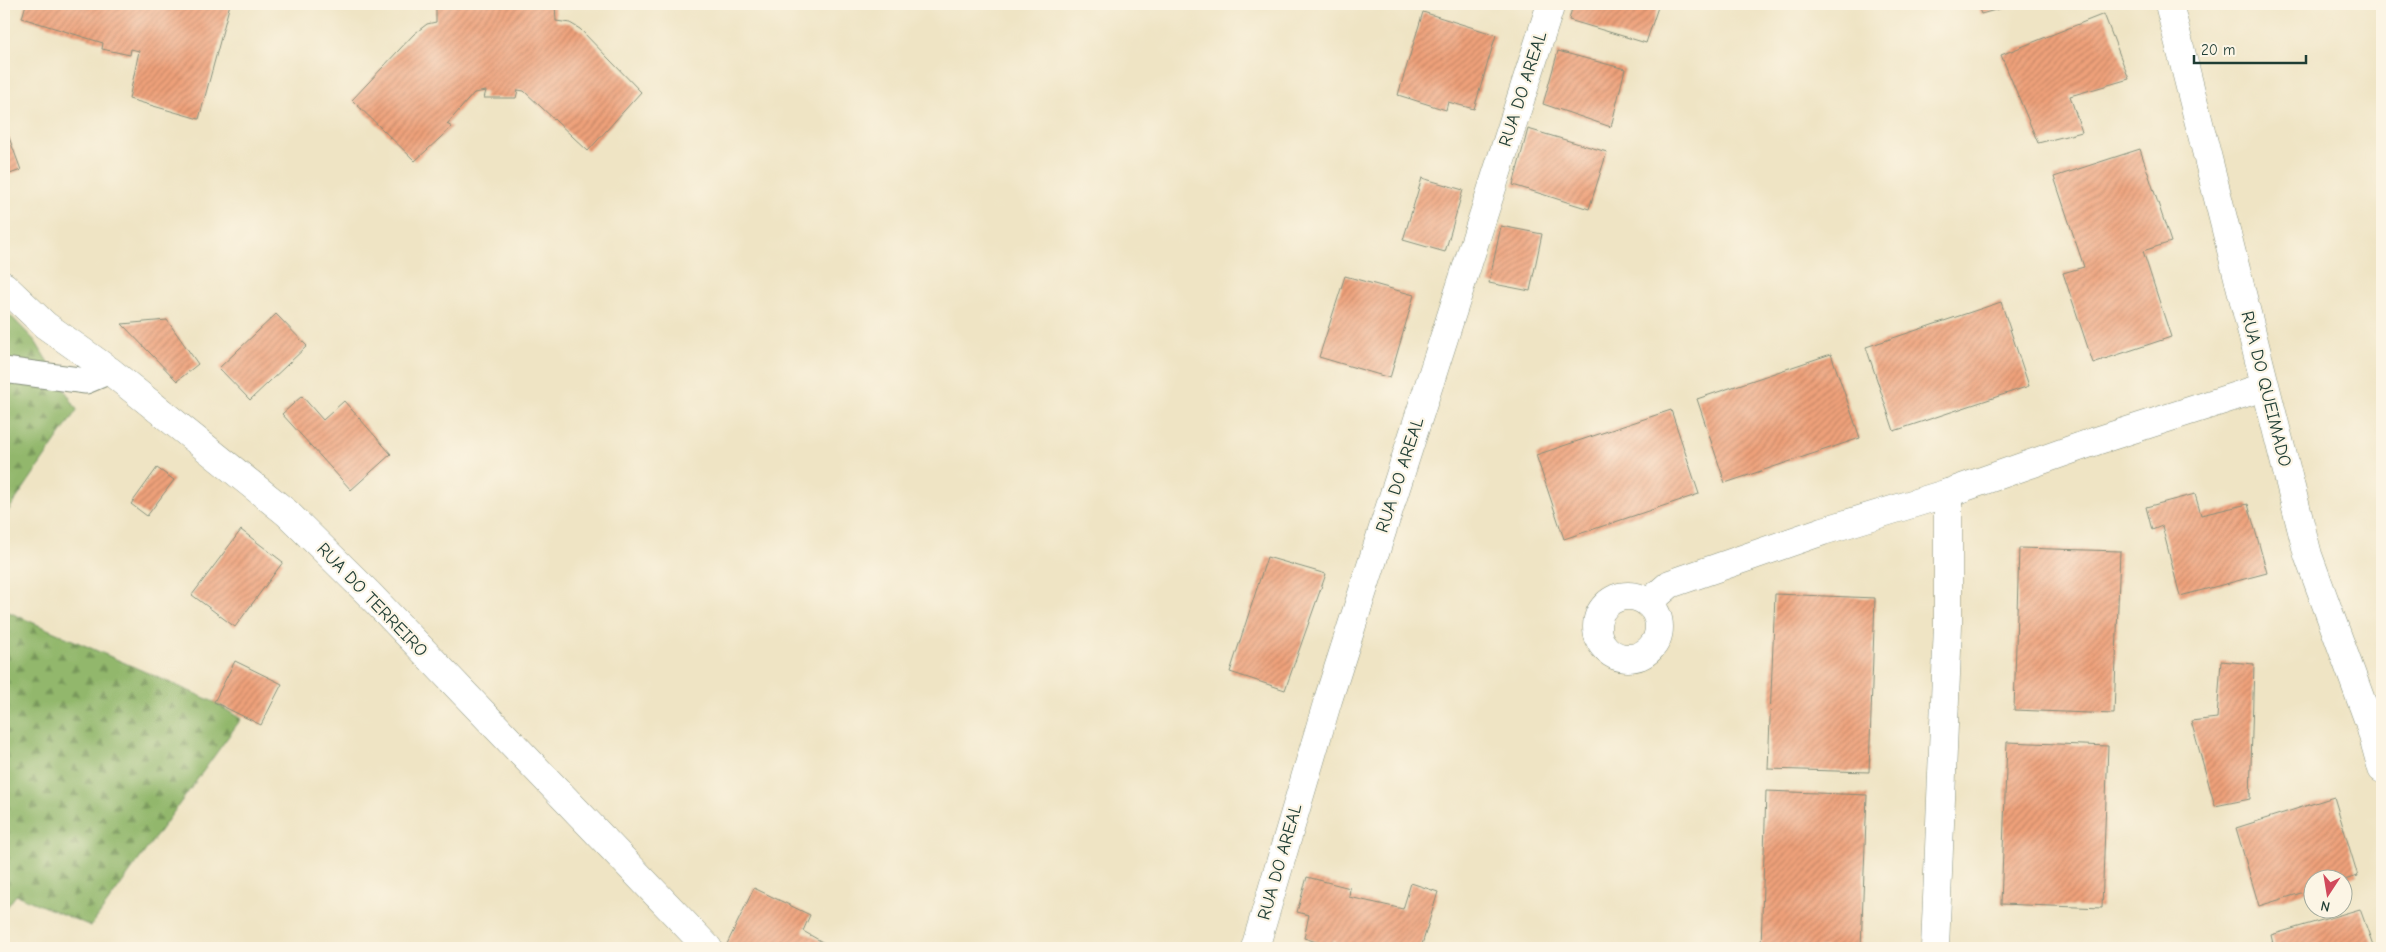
<svg xmlns="http://www.w3.org/2000/svg" width="2386" height="952" font-family="'Comic Neue',sans-serif">
	<style>
		.forest { fill: url(#forest-firs); stroke: #587a50 }
		.building { fill: url(#building-hatch) }
		.lines { fill: none; stroke-linecap: round; stroke-linejoin: round }
		.pedestrian-casing { stroke: #87907c; stroke-width: 27 }
		.minor-casing { stroke: #87907c; stroke-width: 29 }
		.pedestrian { stroke: #fff; stroke-width: 25 }
		.minor { stroke: #fff; stroke-width: 28 }
		.labels { text-anchor: middle; dominant-baseline: central; stroke-width: 4.5; stroke-linejoin: round; paint-order: stroke }
		.street-label { font-size: 18px; fill: #1f3d34; stroke: #fcf5e5 }
	</style>
	<defs>
		<pattern id="forest-firs" width="22" height="20" patternUnits="userSpaceOnUse" patternTransform="scale(1.25)"><rect width="22" height="20" fill="#92b76c"/><path d="M5 1l3.5 6h-7zM16 11l3.5 6h-7z" fill="#77965a"/></pattern>
		<pattern id="building-hatch" width="6" height="6" patternUnits="userSpaceOnUse" patternTransform="scale(1.25)"><rect width="6" height="6" fill="#efa17a"/><path d="M-1 1l2-2M0 6l6-6M5 7l2-2" fill="none" stroke="#c18465"/></pattern>
	</defs>
	<rect width="100%" height="100%" fill="#fcf5e5"/>
	<filter id="ink" filterUnits="userSpaceOnUse"><feTurbulence type="fractalNoise" baseFrequency=".02" numOctaves="2"/><feDisplacementMap in="SourceGraphic" scale="10" xChannelSelector="R" yChannelSelector="G"/><feConvolveMatrix kernelMatrix="1 2 1 2 8 2 1 2 1" color-interpolation-filters="sRGB"/></filter>
	<filter id="wash" filterUnits="userSpaceOnUse"><feTurbulence type="fractalNoise" baseFrequency=".0096" numOctaves="4" result="noise"/><feDisplacementMap in="SourceGraphic" scale="20" xChannelSelector="R" yChannelSelector="G"/><feGaussianBlur stdDeviation="1.12" result="paint"/><feColorMatrix in="noise" values="0 0 0 0 0 0 0 0 0 0 0 0 0 0 0 0 0 1.4 0 .05"/><feComposite in="paint" operator="in"/></filter>
	<g filter="url(#wash)">
		<rect width="100%" height="100%" fill="#efe4c4"/>
		<!-- forest -->
		<g class="forest">
			<path d="M4,309L35,341L77,410L4,517Z"/>
			<path d="M4,610L214,702L241,719L91,926L16,895L4,911Z"/>
		</g>
		<g id="blocks">
			<!-- building -->
			<g class="building">
				<path d="M26,4H230L199,119L129,99L139,51L131,49L130,55L102,49L103,43L22,18Z"/>
				<path d="M436,4H555L556,21L570,23L580,29L641,92L588,151L524,91L518,90L516,98H484L486,91L474,93L447,124L452,127L415,161L352,100L414,34L427,24L436,22Z"/>
				<path d="M1573,4H1659L1646,43L1569,20Z"/>
				<path d="M1977,4H2017L1981,14Z"/>
				<path d="M1423,12L1496,35L1474,109L1448,102L1446,110L1398,95Z"/>
				<path d="M2104,14L2129,79L2070,96L2082,132L2038,143L2001,55Z"/>
				<path d="M1558,51L1625,69L1611,127L1543,104Z"/>
				<path d="M4,124L21,170L4,176Z"/>
				<path d="M1528,129L1607,152L1589,209L1513,185Z"/>
				<path d="M2140,149L2171,242L2143,251L2171,337L2093,363L2063,273L2084,267L2054,177Z"/>
				<path d="M1422,178L1463,190L1445,252L1403,240Z"/>
				<path d="M1501,226L1542,234L1530,291L1489,283Z"/>
				<path d="M1345,276L1414,295L1390,378L1319,357Z"/>
				<path d="M2001,302L2029,386L1894,431L1866,347Z"/>
				<path d="M276,314L307,346L250,400L219,368Z"/>
				<path d="M167,320L198,364L177,381L122,324Z"/>
				<path d="M1831,354L1860,438L1725,483L1697,399Z"/>
				<path d="M302,396L323,420L344,401L391,454L351,490L282,414Z"/>
				<path d="M1671,410L1699,494L1564,539L1536,455Z"/>
				<path d="M157,468L174,480L147,516L131,504Z"/>
				<path d="M2195,494L2201,515L2248,504L2267,573L2180,596L2162,526L2152,530L2146,507Z"/>
				<path d="M241,530L283,562L235,627L192,595Z"/>
				<path d="M2019,548L2120,551L2114,714L2014,710Z"/>
				<path d="M1267,557L1326,574L1285,690L1230,672Z"/>
				<path d="M1775,594L1875,598L1869,772L1768,769Z"/>
				<path d="M235,661L282,684L261,725L214,702Z"/>
				<path d="M2221,661L2254,664L2250,799L2215,806L2191,721L2217,718Z"/>
				<path d="M2007,742L2108,746L2102,908L2001,904Z"/>
				<path d="M1766,791L1867,795L1861,948H1761Z"/>
				<path d="M2334,797L2358,876L2344,880H2314V889L2259,906L2236,828Z"/>
				<path d="M1307,877L1350,888L1349,897L1403,909L1411,883L1438,892L1421,948L1388,946L1386,948H1361L1333,941L1332,947L1304,938L1309,915L1297,912Z"/>
				<path d="M754,888L810,915L803,931L833,948H730L726,946Z"/>
				<path d="M2360,909L2374,948H2274L2271,935Z"/>
			</g>
		</g>
	</g>
	<g filter="url(#ink)">
		<use href="#blocks" fill-opacity="0" stroke="#87907c" stroke-width="1"/>
		<g class="lines">
			<defs>
				<path id="pedestrian" d="M4,370L86,381L110,371"/>
				<g id="minor">
					<path d="M2169,4L2308,555L2369,722L2382,769"/>
					<path d="M4,286L45,325L110,371L287,513L368,593L708,948"/>
					<circle cx="1628" cy="627" r="31"/>
					<path d="M1648,603L1670,584L1823,531L1948,493L2096,441L2264,387"/>
					<path d="M1255,948L1328,700L1551,4"/>
					<path d="M1935,948L1948,625V493"/>
				</g>
			</defs>
			<!-- pedestrian casing -->
			<use href="#pedestrian" class="pedestrian-casing"/>
			<!-- minor casing -->
			<use href="#minor" class="minor-casing"/>
			<!-- pedestrian -->
			<use href="#pedestrian" class="pedestrian"/>
			<!-- minor -->
			<use href="#minor" class="minor"/>
		</g>
	</g>
	<g class="labels">
		<!-- street labels -->
		<g class="street-label">
			<text transform="translate(1523 89) rotate(-72)">RUA DO AREAL</text>
			<text transform="translate(2266 389) rotate(76)">RUA DO QUEIMADO</text>
			<text transform="translate(1400 475) rotate(-72)">RUA DO AREAL</text>
			<text transform="translate(372 600) rotate(46)">RUA DO TERREIRO</text>
			<text transform="translate(1280 862) rotate(-74)">RUA DO AREAL</text>
		</g>
	</g>
	<!-- margin -->
	<rect width="2386" height="952" fill="none" stroke="#fcf5e5" stroke-width="20"/>
	<!-- north arrow -->
	<g transform="translate(2328 894) rotate(192)"><circle r="24" fill="#fcf5e5" stroke="#a4ab9e"/>
	<path d="M0-4L9 19L0 12L-9 19Z" fill="#d1495b"/>
	<text y="-8" font-size="14" font-weight="bold" text-anchor="middle" fill="#1f3d34">N</text>
	</g>
	<!-- scale -->
	<path d="M2194 55v8h112v-8" fill="none" stroke="#1f3d34" stroke-width="2.5"/>
	<text x="2201" y="55" font-size="15" fill="#1f3d34" stroke="#fcf5e5" stroke-width="4" paint-order="stroke">20 m</text>
</svg>
